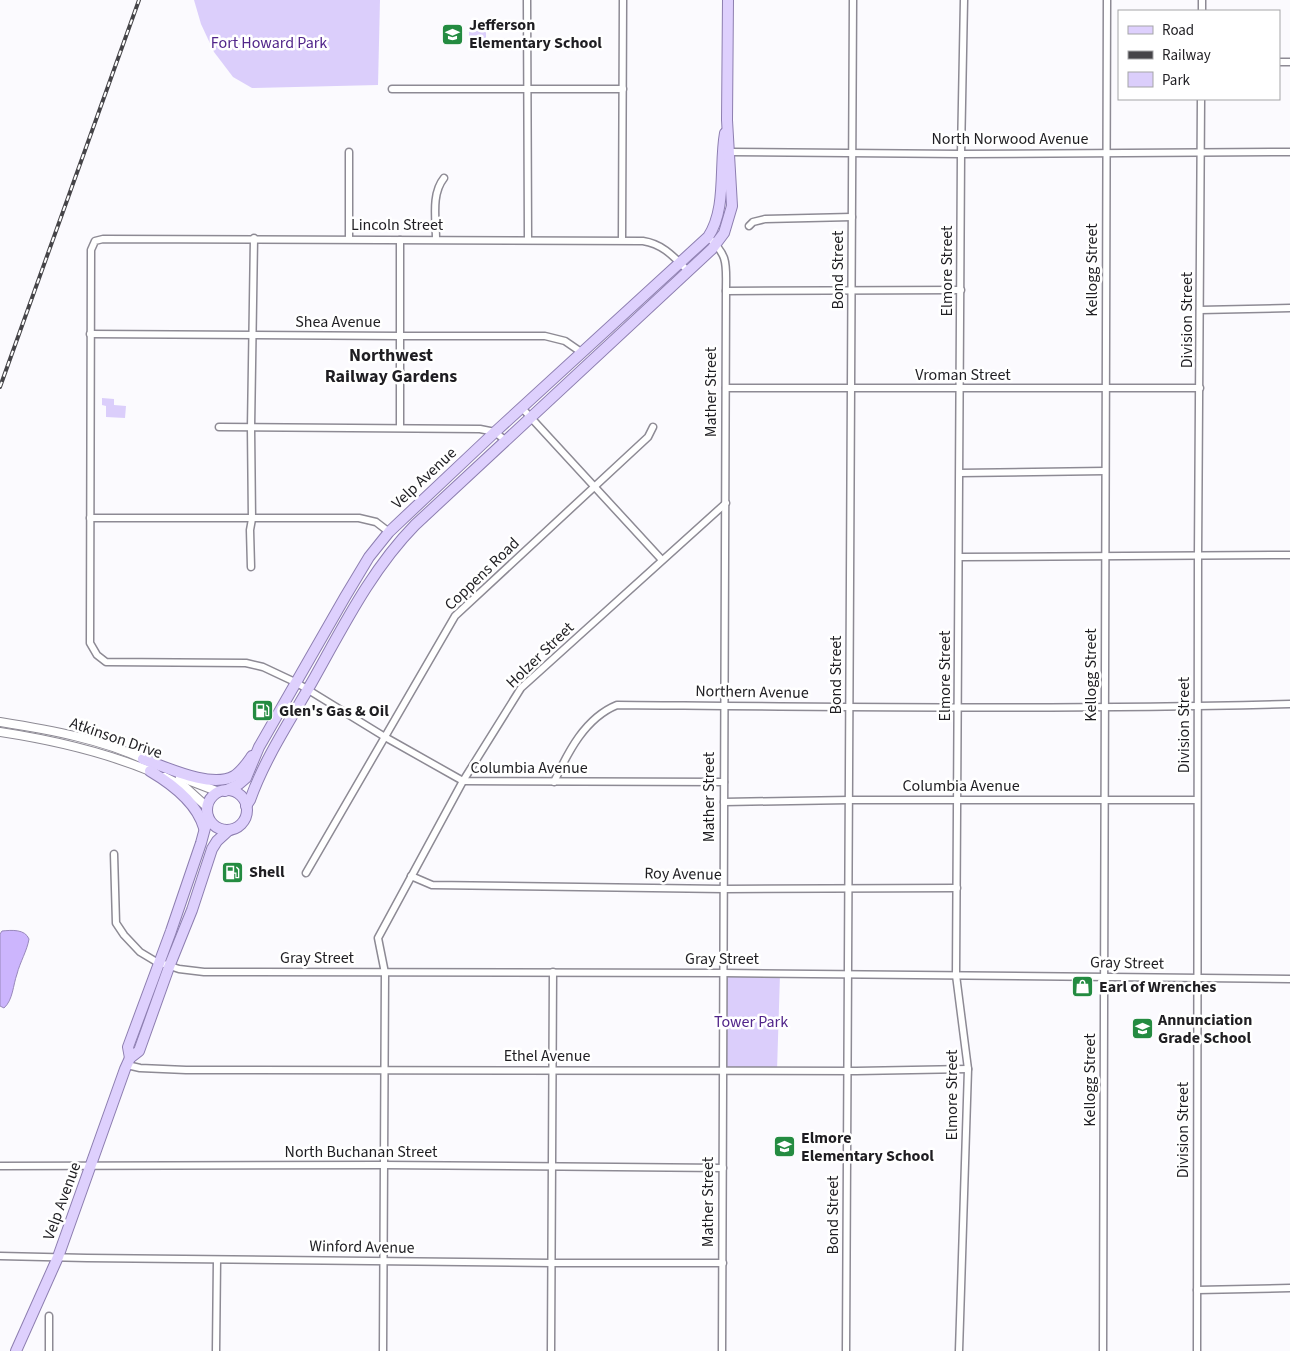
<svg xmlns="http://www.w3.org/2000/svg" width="1290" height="1351" font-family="'Source Sans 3',sans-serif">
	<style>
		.green { fill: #dbcefb }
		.water { fill: #ccb5fd; stroke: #9888bb }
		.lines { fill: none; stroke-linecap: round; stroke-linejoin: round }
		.minor-casing { stroke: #8d8a94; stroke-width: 9 }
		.tertiary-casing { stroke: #8d8a94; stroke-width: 10 }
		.primary-casing { stroke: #8d7eb0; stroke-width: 12 }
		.minor { stroke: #fff; stroke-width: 6 }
		.tertiary { stroke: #fff; stroke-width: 8 }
		.primary { stroke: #ded0fd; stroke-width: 10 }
		.rail-casing { stroke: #454448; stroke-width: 4 }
		.rail { stroke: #fff; stroke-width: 2; stroke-dasharray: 5.5; stroke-linecap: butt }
		.labels { text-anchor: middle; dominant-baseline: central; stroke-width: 5; stroke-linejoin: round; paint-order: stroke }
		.poi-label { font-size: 16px; font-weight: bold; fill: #1f1e22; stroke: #fff; text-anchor: start }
		.park-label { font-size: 16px; fill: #51258a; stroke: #fff }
		.street-label { font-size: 16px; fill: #1f1e22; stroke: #fff }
		.neighbourhood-label { font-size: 18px; font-weight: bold; fill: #1f1e22; stroke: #fff }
	</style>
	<rect width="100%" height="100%" fill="#fbfafe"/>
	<!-- green -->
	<g class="green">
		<path d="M194,0H380L378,85L252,88L233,77L214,52L201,24Z"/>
		<path d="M469,31H486V45H473L469,41Z"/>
		<path d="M102,398L114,399V405L126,406L125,418L106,417V406L102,405Z"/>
		<path d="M724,973L780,974L777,1071L724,1070Z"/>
	</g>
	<!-- water -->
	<path class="water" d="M2,931C12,930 25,929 29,939C27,951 20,962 17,974C13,985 13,1000 4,1008L0,1006V934Z"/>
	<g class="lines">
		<defs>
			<g id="minor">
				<path d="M527,0L528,239"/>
				<path d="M1202,11V0"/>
				<path d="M1279,62H1290"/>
				<path d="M392,89H623"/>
				<path d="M730,152L961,154L1290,152"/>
				<path d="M749,226L753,222L765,219L852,217"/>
				<path d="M708,237C729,256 726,264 726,291L722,1351"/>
				<path d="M349,239V152"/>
				<path d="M436,239C436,219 431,194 444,178"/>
				<path d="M622,240L623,0"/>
				<path d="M688,271C674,257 663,244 643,241L103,239L95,241L91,250L90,643L97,655L106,662L246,663L263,667L297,683L385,737L463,781L724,782"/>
				<path d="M726,291L961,290"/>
				<path d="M1200,310L1290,308"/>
				<path d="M90,334L400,336H545L565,341L581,352"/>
				<path d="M726,388H1200"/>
				<path d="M522,408L662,560"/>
				<path d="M219,427L480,429L495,432L506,441"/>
				<path d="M400,427V240"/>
				<path d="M960,473L1105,471"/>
				<path d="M90,518H359L376,522L389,532"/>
				<path d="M960,557L1290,555"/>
				<path d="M251,567L250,530L252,519L251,428L254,238"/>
				<path d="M554,782C568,752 585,718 617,705C841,707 1066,710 1290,704"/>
				<path d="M724,802L849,800H1197"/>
				<path d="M114,854L116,923L124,935L140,952L155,961L179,969L204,972L724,973L1290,979"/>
				<path d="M306,873L455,616L648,437L653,427"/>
				<path d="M411,876L432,885L724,889L957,888"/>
				<path d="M127,1065L140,1068L186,1070L856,1071L968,1069"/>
				<path d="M0,1166L383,1165L723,1168"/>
				<path d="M0,1256L87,1258L551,1263H723"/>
				<path d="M1197,1290L1290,1288"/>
				<path d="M49,1316V1351"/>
				<path d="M216,1351L217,1260"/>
				<path d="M383,1351L385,973L378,938L463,781L521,688L726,503"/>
				<path d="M551,1351L553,972"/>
				<path d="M846,1351L853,0"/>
				<path d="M959,1351L968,1069L956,975L961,154L964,0"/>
				<path d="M1103,1351L1107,0"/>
				<path d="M1197,1351L1198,555L1201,99"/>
			</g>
			<g id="tertiary">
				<path d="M0,722C50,730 102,739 148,761"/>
				<path d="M0,732C53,740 105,752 155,773"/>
				<path d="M165,777L185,787L207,807"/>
				<path d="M180,777L219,792"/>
			</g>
			<g id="primary">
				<path d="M143,759C166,767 211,789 234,776C242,771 247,763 252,756"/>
				<path d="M150,771C172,784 197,803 204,828"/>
				<circle cx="227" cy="810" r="20"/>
				<path d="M225,791L239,784L246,778L259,747L345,597L369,557L389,532L495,432L708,237C727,209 719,166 725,133"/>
				<path d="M246,806L250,800C265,758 290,721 312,682C343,627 371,570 415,525L712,249L724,233L732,206L727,120L728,0"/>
				<path d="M130,1058L128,1047L171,931L201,843L208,817"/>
				<path d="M16,1351L58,1257L125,1069L130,1058L139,1051L169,967L192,910L212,849L217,841L229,830"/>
			</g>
		</defs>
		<!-- minor casing -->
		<use href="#minor" class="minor-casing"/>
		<!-- tertiary casing -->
		<use href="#tertiary" class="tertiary-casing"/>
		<!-- primary casing -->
		<use href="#primary" class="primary-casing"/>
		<!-- minor -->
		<use href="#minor" class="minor"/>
		<!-- tertiary -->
		<use href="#tertiary" class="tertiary"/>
		<!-- primary -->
		<use href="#primary" class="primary"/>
		<defs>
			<path id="rail" d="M0,387L139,0"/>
		</defs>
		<!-- rail casing -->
		<use href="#rail" class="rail-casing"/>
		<!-- rail -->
		<use href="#rail" class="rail"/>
	</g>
	<!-- icons -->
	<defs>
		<symbol id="school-square" viewBox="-11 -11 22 22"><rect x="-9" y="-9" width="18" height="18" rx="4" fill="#248b41" stroke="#fff"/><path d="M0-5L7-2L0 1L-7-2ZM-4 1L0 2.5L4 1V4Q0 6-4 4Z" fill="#fff"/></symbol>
		<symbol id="fuel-square" viewBox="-11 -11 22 22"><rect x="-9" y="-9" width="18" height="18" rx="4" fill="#248b41" stroke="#fff"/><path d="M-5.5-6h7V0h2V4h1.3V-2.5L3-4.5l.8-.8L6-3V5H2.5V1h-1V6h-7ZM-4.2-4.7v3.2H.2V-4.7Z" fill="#fff"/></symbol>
		<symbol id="shop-square" viewBox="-11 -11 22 22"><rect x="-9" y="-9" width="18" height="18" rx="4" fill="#248b41" stroke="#fff"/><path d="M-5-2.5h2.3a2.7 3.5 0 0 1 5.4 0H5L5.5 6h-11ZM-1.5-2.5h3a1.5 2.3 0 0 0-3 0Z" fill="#fff"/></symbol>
	</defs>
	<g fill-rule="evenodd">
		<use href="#school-square" x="440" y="22" width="25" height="25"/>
		<use href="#fuel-square" x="250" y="698" width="25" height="25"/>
		<use href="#fuel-square" x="220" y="860" width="25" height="25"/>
		<use href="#shop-square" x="1070" y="974" width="25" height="25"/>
		<use href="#school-square" x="1130" y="1016" width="25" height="25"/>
		<use href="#school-square" x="772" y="1134" width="25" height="25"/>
	</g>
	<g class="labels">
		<!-- poi labels -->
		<g class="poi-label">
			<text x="469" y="25">Jefferson<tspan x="469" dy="18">Elementary School</tspan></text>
			<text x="279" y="711">Glen's Gas &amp; Oil</text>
			<text x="249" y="872">Shell</text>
			<text x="1099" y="987">Earl of Wrenches</text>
			<text x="1158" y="1020">Annunciation<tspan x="1158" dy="18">Grade School</tspan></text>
			<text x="801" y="1138">Elmore<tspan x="801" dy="18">Elementary School</tspan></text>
		</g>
		<!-- park labels -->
		<g class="park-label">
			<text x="269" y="43">Fort Howard Park</text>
			<text x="751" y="1022">Tower Park</text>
		</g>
		<!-- street labels -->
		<g class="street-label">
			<text x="1010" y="139">North Norwood Avenue</text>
			<text x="397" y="225">Lincoln Street</text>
			<text transform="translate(838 270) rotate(-90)">Bond Street</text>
			<text transform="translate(1092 270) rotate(-90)">Kellogg Street</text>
			<text transform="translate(947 271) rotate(-90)">Elmore Street</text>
			<text transform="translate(1187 320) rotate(-90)">Division Street</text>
			<text x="338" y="322">Shea Avenue</text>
			<text x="963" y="375">Vroman Street</text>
			<text transform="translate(711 392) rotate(-90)">Mather Street</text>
			<text transform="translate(424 478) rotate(-43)">Velp Avenue</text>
			<text transform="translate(482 574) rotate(-44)">Coppens Road</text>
			<text transform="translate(540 655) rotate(-44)">Holzer Street</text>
			<text transform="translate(836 675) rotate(-90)">Bond Street</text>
			<text transform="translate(1091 675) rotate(-90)">Kellogg Street</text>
			<text transform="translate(945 676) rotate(-90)">Elmore Street</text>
			<text transform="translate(752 692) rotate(1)">Northern Avenue</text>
			<text transform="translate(1184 725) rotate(-90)">Division Street</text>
			<text transform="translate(116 738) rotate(19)">Atkinson Drive</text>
			<text x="529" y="768">Columbia Avenue</text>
			<text x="961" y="786">Columbia Avenue</text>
			<text transform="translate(709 797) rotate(-90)">Mather Street</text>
			<text transform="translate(683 874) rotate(1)">Roy Avenue</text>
			<text x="317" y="958">Gray Street</text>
			<text x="722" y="959">Gray Street</text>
			<text transform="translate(1127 963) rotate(1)">Gray Street</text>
			<text x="547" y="1056">Ethel Avenue</text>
			<text transform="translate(1090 1080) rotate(-90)">Kellogg Street</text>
			<text transform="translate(952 1095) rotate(-90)">Elmore Street</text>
			<text transform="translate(1183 1130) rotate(-90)">Division Street</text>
			<text x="361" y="1152">North Buchanan Street</text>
			<text transform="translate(62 1201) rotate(-70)">Velp Avenue</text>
			<text transform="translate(708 1202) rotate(-90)">Mather Street</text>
			<text transform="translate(833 1215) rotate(-90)">Bond Street</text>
			<text transform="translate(362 1247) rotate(1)">Winford Avenue</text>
		</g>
		<!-- neighbourhood labels -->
		<g class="neighbourhood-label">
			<text x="391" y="355">Northwest<tspan x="391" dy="21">Railway Gardens</tspan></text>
		</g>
	</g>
	<!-- legend -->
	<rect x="1118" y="10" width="162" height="90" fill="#ffffff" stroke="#a5a5a7"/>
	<rect x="1128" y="26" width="25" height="8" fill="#ded0fd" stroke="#a5a5a7"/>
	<text x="1162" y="35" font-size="15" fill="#1f1e22">Road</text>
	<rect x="1128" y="51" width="25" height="8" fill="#454448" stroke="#a5a5a7"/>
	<text x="1162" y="60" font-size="15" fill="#1f1e22">Railway</text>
	<rect x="1128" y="72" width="25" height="15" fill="#dbcefb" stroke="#a5a5a7"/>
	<text x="1162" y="85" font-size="15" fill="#1f1e22">Park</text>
</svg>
